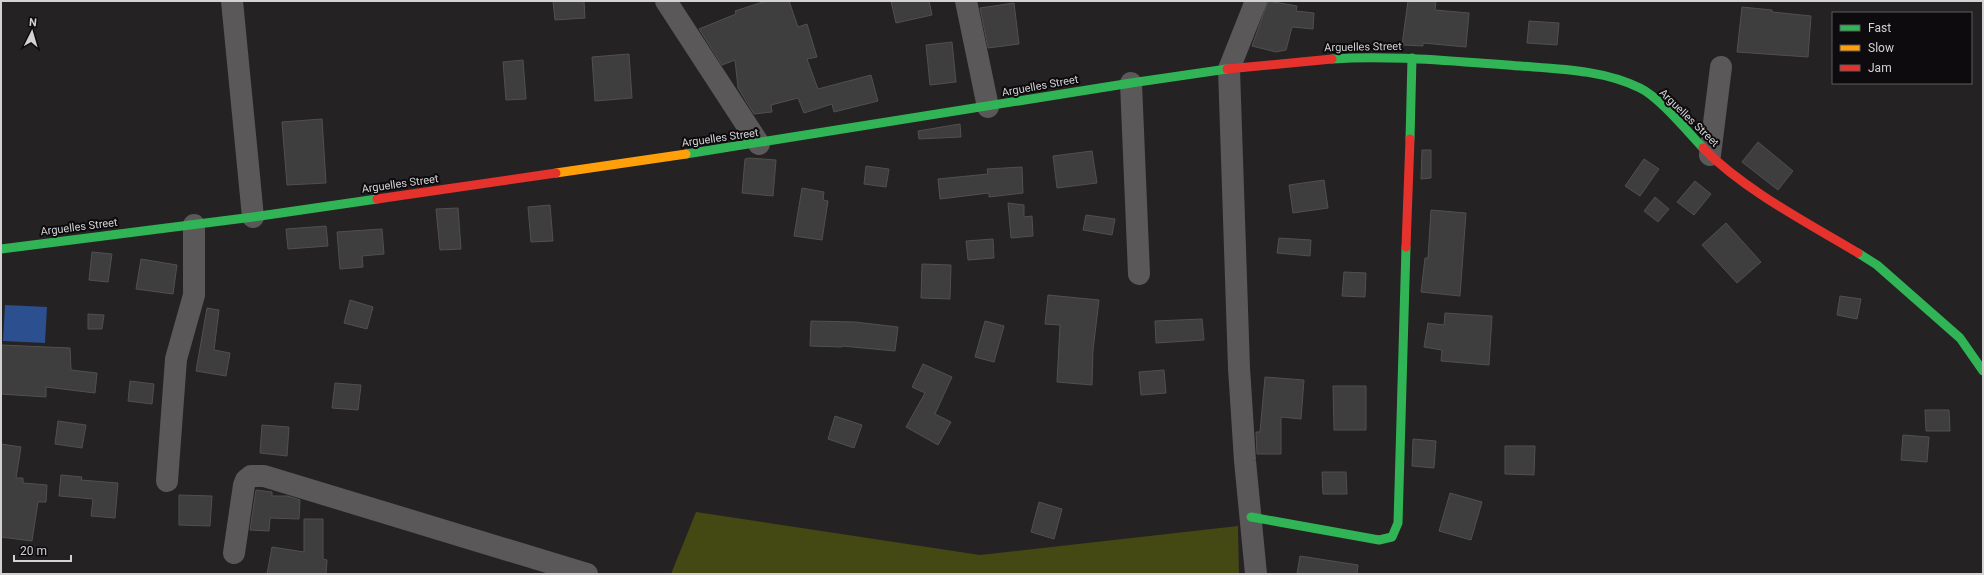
<svg xmlns="http://www.w3.org/2000/svg" width="1984" height="575" font-family="Roboto,sans-serif">
	<style>
		.green { fill: #444813 }
		.water { fill: #2c508f }
		.building { fill: #3f3e3e; stroke: #514f50 }
		.lines { fill: none; stroke-linecap: round; stroke-linejoin: round }
		.street { stroke: #5a5859; stroke-width: 22 }
		.fast { stroke: #30b455; stroke-width: 9 }
		.slow { stroke: #ff9f0a; stroke-width: 9 }
		.jam { stroke: #e5322d; stroke-width: 9 }
		.labels { text-anchor: middle; dominant-baseline: central; stroke-width: 4; stroke-linejoin: round; paint-order: stroke }
		.street-label { font-size: 11px; fill: #d3d1d3; stroke: #0d0b0d }
	</style>
	<rect width="100%" height="100%" fill="#242223"/>
	<!-- green -->
	<path class="green" d="M696,512L980,555L1238,526L1239,574H671Z"/>
	<!-- water -->
	<path class="water" d="M5,305L47,307L45,343L3,341Z"/>
	<!-- building -->
	<g class="building">
		<path d="M553,1H584L585,18L555,20Z"/>
		<path d="M766,1H789L798,27L807,24L817,57L807,59L818,89L871,75L878,101L834,112L832,104L804,113L798,98L771,105L772,112L754,114L738,88L735,60L722,65L699,29L736,14L735,11Z"/>
		<path d="M891,1H929L932,15L896,23Z"/>
		<path d="M1268,1L1297,6L1296,11L1314,13L1313,29L1292,27L1286,50L1276,52L1252,46Z"/>
		<path d="M1408,1H1436L1435,10L1469,13L1466,47L1423,43V46L1402,45Z"/>
		<path d="M1014,3L1019,44L988,48L980,8Z"/>
		<path d="M1742,7L1772,10V12L1811,16L1808,57L1737,52Z"/>
		<path d="M1529,21L1559,23L1557,45L1527,43Z"/>
		<path d="M952,42L956,82L930,85L926,45Z"/>
		<path d="M629,54L632,98L595,101L592,57Z"/>
		<path d="M523,60L526,99L506,100L503,62Z"/>
		<path d="M322,119L326,183L287,185L282,122Z"/>
		<path d="M960,124L961,137L919,139L918,131Z"/>
		<path d="M1758,142L1793,171L1778,190L1742,162Z"/>
		<path d="M1422,150H1431V178L1421,179Z"/>
		<path d="M1092,151L1097,183L1057,188L1053,156Z"/>
		<path d="M749,158L776,160L773,196L742,193L745,159Z"/>
		<path d="M1644,159L1659,169L1640,196L1625,186Z"/>
		<path d="M866,166L889,169L886,187L864,184Z"/>
		<path d="M1022,167L1023,193L989,197V193L940,199L938,179L988,174L987,169Z"/>
		<path d="M1324,180L1328,208L1293,213L1289,185Z"/>
		<path d="M1695,181L1711,194L1694,215L1677,202Z"/>
		<path d="M802,188L824,192L823,200L828,201L822,240L794,236Z"/>
		<path d="M1655,197L1669,209L1658,222L1644,211Z"/>
		<path d="M1008,203L1024,205V217L1032,216L1033,236L1011,238Z"/>
		<path d="M550,205L553,241L531,242L528,207Z"/>
		<path d="M458,208L461,249L440,250L436,209Z"/>
		<path d="M1431,210L1466,213L1460,296L1421,292L1425,258H1428Z"/>
		<path d="M1086,215L1115,219L1112,235L1083,230Z"/>
		<path d="M1726,223L1761,262L1737,283L1702,245Z"/>
		<path d="M326,226L328,246L288,249L286,229Z"/>
		<path d="M382,229L384,254L362,256L363,267L340,269L337,232Z"/>
		<path d="M1279,238L1311,240L1310,256L1277,253Z"/>
		<path d="M993,239L994,258L968,260L966,241Z"/>
		<path d="M92,252L112,254L108,282L89,280Z"/>
		<path d="M141,259L177,265L173,294L136,289Z"/>
		<path d="M922,264L951,265L950,299L921,298Z"/>
		<path d="M1344,272L1366,273L1365,297L1342,296Z"/>
		<path d="M1048,295L1099,300L1093,350L1092,385L1057,382L1060,325L1045,324Z"/>
		<path d="M1840,296L1861,299L1857,319L1837,315Z"/>
		<path d="M350,300L373,307L367,329L344,323Z"/>
		<path d="M207,308L219,310L214,350L230,353L226,376L196,371Z"/>
		<path d="M1445,313L1492,316L1489,365L1441,361L1442,350L1424,347L1428,323L1444,325Z"/>
		<path d="M88,314L104,315L102,329H88Z"/>
		<path d="M1202,319L1204,340L1156,343L1155,321Z"/>
		<path d="M811,321L855,322L898,327L895,351L842,346V347L810,346Z"/>
		<path d="M985,321L1004,326L994,362L975,357Z"/>
		<path d="M1,345L70,348L71,370L97,373L95,393L46,387V397L1,394Z"/>
		<path d="M923,364L952,377L935,414L951,422L938,445L906,427L925,393L912,387Z"/>
		<path d="M1164,370L1166,393L1141,395L1139,372Z"/>
		<path d="M1265,377L1304,380L1301,419L1281,417V454H1257L1256,432H1260Z"/>
		<path d="M130,381L154,384L152,404L128,401Z"/>
		<path d="M335,383L361,385L358,410L332,408Z"/>
		<path d="M1333,386H1366V430H1334Z"/>
		<path d="M1925,410H1949L1950,431H1926Z"/>
		<path d="M835,416L862,425L854,448L828,439Z"/>
		<path d="M58,421L86,425L82,448L55,444Z"/>
		<path d="M262,425L289,427L287,456L260,453Z"/>
		<path d="M1903,435L1929,437L1927,462L1901,460Z"/>
		<path d="M1413,439L1436,441L1434,468L1412,466Z"/>
		<path d="M1,444L21,447L16,478H23V483L47,485L46,502H38L32,541L1,537Z"/>
		<path d="M1505,446H1535L1534,475L1505,474Z"/>
		<path d="M1322,472H1346L1347,494H1323Z"/>
		<path d="M61,475L82,477L81,480L118,483L115,518L91,516L93,499L59,496Z"/>
		<path d="M256,490L272,492V496H288L300,500L299,519L270,518L269,531L250,530Z"/>
		<path d="M1450,493L1482,502L1471,540L1439,531Z"/>
		<path d="M179,495L212,496L210,526L179,525Z"/>
		<path d="M1039,502L1062,509L1054,539L1031,532Z"/>
		<path d="M304,519H323V559L327,560L326,574H267L272,547L304,552Z"/>
		<path d="M1300,556L1358,565L1357,574H1297Z"/>
	</g>
	<g class="lines">
		<!-- street -->
		<g class="street">
			<path d="M232,1L253,217"/>
			<path d="M666,1L759,144"/>
			<path d="M966,1L988,107"/>
			<path d="M1131,83L1139,274"/>
			<path d="M1710,155L1721,67"/>
			<path d="M167,481L176,359L194,295V225"/>
			<path d="M234,553L244,485L246,480L251,476H264L587,574"/>
			<path d="M1256,574L1245,461L1239,368L1229,69L1256,1"/>
		</g>
		<!-- fast -->
		<g class="fast">
			<path d="M1332,59C1390,55 1448,61 1507,65C1551,69 1599,68 1640,88C1659,97 1688,132 1703,148"/>
			<path d="M1410,139L1412,58"/>
			<path d="M686,154L1131,83L1227,69"/>
			<path d="M1,249L253,217L377,199"/>
			<path d="M1858,253L1877,265L1960,338L1983,371"/>
			<path d="M1251,517L1379,540L1392,537L1398,523L1406,247"/>
		</g>
		<!-- slow -->
		<path class="slow" d="M556,173L686,154"/>
		<!-- jam -->
		<g class="jam">
			<path d="M1227,69L1332,59"/>
			<path d="M1703,148C1744,190 1808,223 1858,253"/>
			<path d="M377,199L556,173"/>
			<path d="M1406,247L1410,139"/>
		</g>
	</g>
	<g class="labels">
		<!-- street labels -->
		<g class="street-label">
			<text transform="translate(1363 47) rotate(-1)">Arguelles Street</text>
			<text transform="translate(1040 86) rotate(-10)">Arguelles Street</text>
			<text transform="translate(1689 118) rotate(44)">Arguelles Street</text>
			<text transform="translate(720 138) rotate(-8)">Arguelles Street</text>
			<text transform="translate(400 184) rotate(-8)">Arguelles Street</text>
			<text transform="translate(79 227) rotate(-7)">Arguelles Street</text>
		</g>
	</g>
	<!-- border -->
	<rect width="1984" height="575" fill="none" stroke="#d3d1d3" stroke-width="4"/>
	<!-- legend -->
	<rect x="1832" y="12" width="140" height="72" fill="#0d0b0d" stroke="#5c5a5c"/>
	<rect x="1840" y="25" width="20" height="6" fill="#30b455" stroke="#5c5a5c"/>
	<text x="1868" y="32" font-size="12" fill="#d3d1d3">Fast</text>
	<rect x="1840" y="45" width="20" height="6" fill="#ff9f0a" stroke="#5c5a5c"/>
	<text x="1868" y="52" font-size="12" fill="#d3d1d3">Slow</text>
	<rect x="1840" y="65" width="20" height="6" fill="#e5322d" stroke="#5c5a5c"/>
	<text x="1868" y="72" font-size="12" fill="#d3d1d3">Jam</text>
	<!-- north arrow -->
	<g transform="translate(32 32) rotate(5)" stroke="#0d0b0d" stroke-width="3" paint-order="stroke">
	<path d="M0-3L7 15L0 10L-7 15Z" fill="#d3d1d3"/>
	<text y="-6" font-size="11" font-weight="bold" text-anchor="middle" fill="#d3d1d3">N</text>
	</g>
	<!-- scale -->
	<path d="M14 555v6h57v-6" fill="none" stroke="#d3d1d3" stroke-width="2"/>
	<text x="20" y="555" font-size="12" fill="#d3d1d3" stroke="#0d0b0d" stroke-width="3" paint-order="stroke">20 m</text>
</svg>
